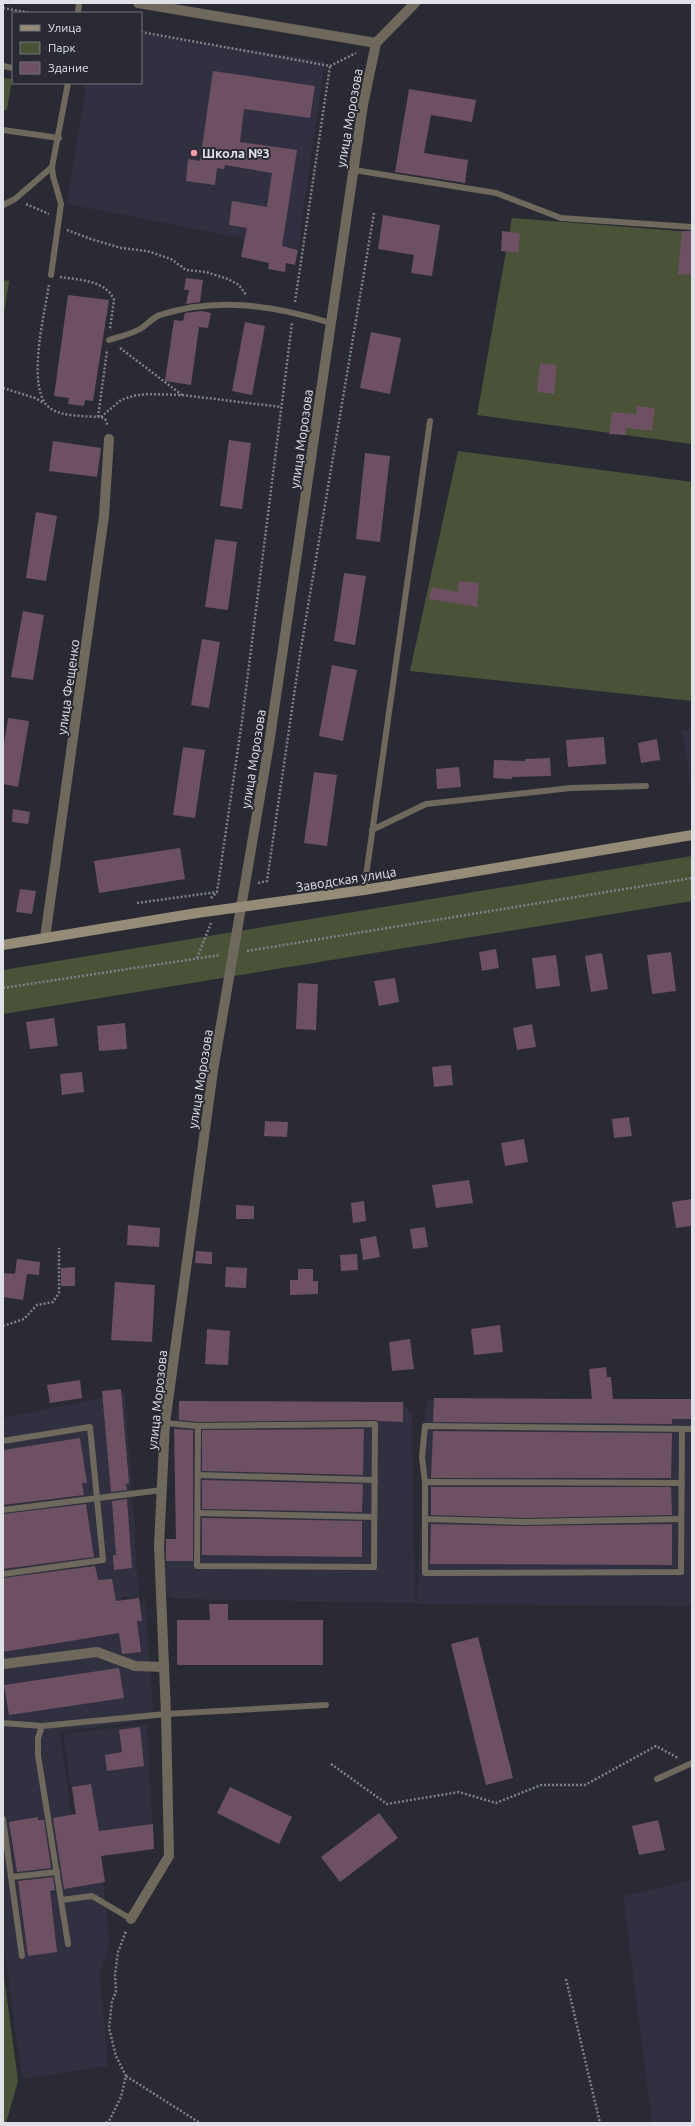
<svg xmlns="http://www.w3.org/2000/svg" width="695" height="2126" font-family="Ubuntu,sans-serif">
	<style>
		.built { fill: #303040 }
		.green { fill: #4a5337 }
		.building { fill: #6d5162 }
		.lines { fill: none; stroke-linecap: round; stroke-linejoin: round }
		.path { stroke: #7f8087; stroke-width: 2.5; stroke-dasharray: 2 2; stroke-linecap: butt }
		.lane { stroke: #6e695c; stroke-width: 6 }
		.street { stroke: #6e695c; stroke-width: 10 }
		.secondary { stroke: #948c77; stroke-width: 10 }
		.poi-dot { fill: #f39aab; stroke: #292a33; stroke-width: 1.5 }
		.labels { text-anchor: middle; dominant-baseline: central; stroke-width: 4; stroke-linejoin: round; paint-order: stroke }
		.street-label { font-size: 13px; fill: #e0e1e7; stroke: #292a33 }
		.poi-label { font-size: 13px; font-weight: bold; fill: #e0e1e7; stroke: #292a33; text-anchor: start }
	</style>
	<rect width="100%" height="100%" fill="#292a33"/>
	<!-- built -->
	<g class="built">
		<path d="M141,34L325,61L298,249L67,204L86,83H141Z"/>
		<path d="M692,729V793L682,730Z"/>
		<path d="M125,1393L139,1597H122L118,1613L3,1626V1418Z"/>
		<path d="M434,1398L692,1399V1606L417,1604L426,1401Z"/>
		<path d="M179,1401L403,1402L412,1414L415,1603L176,1599L166,1595L164,1539H176L174,1429Z"/>
		<path d="M145,1602L154,1719L60,1732L78,1861L100,1858L110,1943L100,1974L108,2066L22,2079L3,1939V1629L124,1604Z"/>
		<path d="M147,1724L154,1849L82,1859L63,1734Z"/>
		<path d="M692,1880V2123H652L623,1896Z"/>
	</g>
	<!-- green -->
	<g class="green">
		<path d="M3,78L12,79L7,110H3Z"/>
		<path d="M512,218L692,232V444L477,415Z"/>
		<path d="M3,280L9,281L3,320Z"/>
		<path d="M458,451L692,482V701L410,671Z"/>
		<path d="M692,856V901L3,1014V970Z"/>
		<path d="M3,1969L18,2081L6,2123H3Z"/>
	</g>
	<!-- building -->
	<g class="building">
		<path d="M213,71L315,86L310,118L244,109L240,142L297,150L282,246L298,250L295,265L286,263L285,272L268,269L269,263L241,257L247,228L229,225L232,201L267,207L272,173L225,165L224,169L217,168L215,185L186,181L188,159L200,161Z"/>
		<path d="M409,89L476,100L472,122L431,115L424,153L468,160L465,183L395,172Z"/>
		<path d="M383,215L440,225L432,276L411,273L414,255L378,249Z"/>
		<path d="M502,231L520,233L518,253L501,251Z"/>
		<path d="M682,231H692V275L678,274Z"/>
		<path d="M186,278L203,280L200,302L186,304L189,290H184Z"/>
		<path d="M68,295L109,300L93,401L85,400L84,406L68,404L69,398L54,396Z"/>
		<path d="M201,311L211,313L208,328L199,327L191,385L165,381L174,320L183,321L185,313Z"/>
		<path d="M245,322L265,326L252,395L232,391Z"/>
		<path d="M371,332L401,338L390,394L360,388Z"/>
		<path d="M540,363L557,365L554,394L537,392Z"/>
		<path d="M637,406L655,408L652,431L626,428L625,435L609,434L612,412L636,414Z"/>
		<path d="M229,440L251,443L242,509L220,506Z"/>
		<path d="M53,441L101,448L97,477L49,471Z"/>
		<path d="M365,453L390,456L380,542L356,539Z"/>
		<path d="M36,512L57,516L46,581L26,578Z"/>
		<path d="M215,539L237,542L228,610L205,607Z"/>
		<path d="M344,573L366,576L355,645L334,641Z"/>
		<path d="M459,581L479,583L477,607L429,599L432,587L458,592Z"/>
		<path d="M23,611L44,615L33,680L11,677Z"/>
		<path d="M202,639L220,642L209,708L191,705Z"/>
		<path d="M332,665L357,670L343,741L319,736Z"/>
		<path d="M8,718L29,721L18,787L3,784V750Z"/>
		<path d="M604,737L606,764L568,767L566,740Z"/>
		<path d="M657,739L660,760L641,763L638,743Z"/>
		<path d="M183,747L205,750L195,818L173,815Z"/>
		<path d="M550,758L551,776L512,777V779L493,778L494,760L525,761V759Z"/>
		<path d="M459,767L461,787L437,789L436,769Z"/>
		<path d="M314,772L337,775L327,846L304,843Z"/>
		<path d="M13,809L30,812L28,824L12,822Z"/>
		<path d="M180,848L185,879L99,893L94,861Z"/>
		<path d="M20,889L36,891L32,914L16,912Z"/>
		<path d="M496,949L499,968L482,971L479,952Z"/>
		<path d="M671,952L676,991L652,994L647,955Z"/>
		<path d="M602,953L608,989L591,992L585,956Z"/>
		<path d="M556,955L560,986L536,989L532,958Z"/>
		<path d="M395,978L399,1002L379,1006L374,981Z"/>
		<path d="M298,983L318,984L316,1030L296,1029Z"/>
		<path d="M54,1018L58,1046L30,1049L26,1022Z"/>
		<path d="M125,1023L127,1049L99,1051L97,1026Z"/>
		<path d="M532,1024L536,1047L517,1050L513,1028Z"/>
		<path d="M451,1065L453,1085L434,1087L432,1067Z"/>
		<path d="M82,1072L84,1092L62,1095L60,1074Z"/>
		<path d="M629,1117L632,1136L614,1138L612,1119Z"/>
		<path d="M265,1121L288,1122L287,1137L264,1136Z"/>
		<path d="M524,1139L528,1162L505,1166L501,1143Z"/>
		<path d="M469,1180L473,1203L436,1208L432,1185Z"/>
		<path d="M692,1199V1226L676,1228L672,1202Z"/>
		<path d="M364,1201L366,1221L353,1223L351,1203Z"/>
		<path d="M236,1205L254,1206V1219H236Z"/>
		<path d="M128,1225L160,1228L159,1247L127,1245Z"/>
		<path d="M425,1227L428,1247L413,1249L410,1229Z"/>
		<path d="M376,1236L380,1257L363,1260L360,1239Z"/>
		<path d="M196,1251L212,1252V1264L195,1263Z"/>
		<path d="M357,1254L358,1270L341,1271L340,1255Z"/>
		<path d="M17,1259L40,1262L39,1275L27,1274L23,1300L3,1297V1273L15,1274Z"/>
		<path d="M75,1267V1286H61V1268Z"/>
		<path d="M226,1267L247,1268L246,1288L225,1287Z"/>
		<path d="M298,1269H313V1281H318V1294L290,1295V1280H298Z"/>
		<path d="M115,1282L155,1285L152,1342L111,1340Z"/>
		<path d="M500,1325L503,1352L474,1355L471,1329Z"/>
		<path d="M207,1329L230,1331L228,1365L205,1364Z"/>
		<path d="M410,1339L414,1369L392,1371L389,1342Z"/>
		<path d="M606,1367L607,1377H611L613,1399H692V1419H672V1424L433,1422L434,1398L592,1399L589,1369Z"/>
		<path d="M80,1380L82,1398L50,1403L47,1385Z"/>
		<path d="M121,1389L129,1483L126,1484L127,1490L111,1492L102,1391Z"/>
		<path d="M179,1401L403,1402V1422L379,1421L375,1420L198,1422L179,1420Z"/>
		<path d="M174,1429L193,1430V1561H166V1539H176Z"/>
		<path d="M364,1429L363,1475L202,1471V1430Z"/>
		<path d="M433,1431L672,1433L671,1478H431Z"/>
		<path d="M80,1438L87,1483H82L84,1495L3,1505V1450Z"/>
		<path d="M202,1480L363,1484L362,1512L202,1509Z"/>
		<path d="M431,1487H671L672,1515L524,1518L431,1515Z"/>
		<path d="M127,1499L132,1568L114,1570L113,1555H116L112,1501Z"/>
		<path d="M86,1504L94,1557L3,1569V1514Z"/>
		<path d="M202,1518L362,1521V1557L202,1555Z"/>
		<path d="M431,1524L524,1526L672,1524V1565L430,1564Z"/>
		<path d="M95,1566L98,1580L112,1579L116,1601L139,1598L142,1621H137L141,1652L122,1654L119,1633L3,1652V1578Z"/>
		<path d="M209,1604H228V1620H323V1665H177V1620H210Z"/>
		<path d="M478,1637L513,1778L486,1785L451,1644Z"/>
		<path d="M119,1668L124,1698L9,1715L4,1685Z"/>
		<path d="M140,1727L144,1766L107,1771L105,1755L122,1752L119,1730Z"/>
		<path d="M91,1784L99,1831L153,1824L154,1849L101,1856L105,1882L64,1889L53,1818L76,1814L72,1787Z"/>
		<path d="M230,1787L292,1817L279,1844L217,1813Z"/>
		<path d="M379,1813L398,1838L340,1882L321,1857Z"/>
		<path d="M38,1817V1820H44L51,1868L17,1872L9,1822Z"/>
		<path d="M658,1820L665,1850L639,1855L632,1826Z"/>
		<path d="M53,1877L55,1890L50,1891L57,1952L28,1956L18,1881Z"/>
	</g>
	<g class="lines">
		<!-- path -->
		<g class="path">
			<path d="M3,8L31,13"/>
			<path d="M141,32L330,66L356,53"/>
			<path d="M26,204L49,214"/>
			<path d="M67,230L91,239L121,248L147,251L171,259L186,270L206,272L228,279L239,285L246,295"/>
			<path d="M60,277C79,280 106,280 114,300L110,329"/>
			<path d="M49,285C45,312 25,390 50,408C62,417 86,416 101,417L105,419L108,426"/>
			<path d="M295,302L330,66"/>
			<path d="M120,348L182,395"/>
			<path d="M3,388L35,398L44,403"/>
			<path d="M98,417L107,351"/>
			<path d="M101,417L121,400L133,396L147,394L182,395L281,407"/>
			<path d="M258,883L267,881L300,654L374,213"/>
			<path d="M211,898L217,892L242,721L292,323"/>
			<path d="M137,903L217,892"/>
			<path d="M247,951L692,878"/>
			<path d="M197,958L211,923"/>
			<path d="M3,988L220,955"/>
			<path d="M3,1326L24,1319L37,1305L53,1302L59,1293V1248"/>
			<path d="M331,1764L387,1804L459,1792L496,1803L541,1785H585L656,1746L678,1758"/>
			<path d="M566,1979L600,2123"/>
			<path d="M126,2076L200,2123"/>
			<path d="M106,2123L109,2121L121,2097L126,2076L116,2056L109,2028L112,2001L116,1992L115,1975L118,1952L126,1931"/>
		</g>
		<!-- lane -->
		<g class="lane">
			<path d="M78,13L79,3"/>
			<path d="M3,66L13,68"/>
			<path d="M3,130L59,138"/>
			<path d="M354,170L496,193L561,218L692,227"/>
			<path d="M3,205L15,199L52,167"/>
			<path d="M51,275L61,204L53,176L52,167L68,83"/>
			<path d="M109,340C119,337 131,334 140,329C147,325 153,317 160,315C218,296 275,306 331,323"/>
			<path d="M372,830L426,804L571,788L646,786"/>
			<path d="M364,890L430,421"/>
			<path d="M165,1423L198,1426L375,1424L374,1567L197,1566L198,1426"/>
			<path d="M3,1441L90,1427L103,1560L3,1574"/>
			<path d="M198,1475L375,1480"/>
			<path d="M425,1482L422,1457L425,1426L692,1429"/>
			<path d="M682,1483L425,1482V1573L681,1572C681,1524 682,1477 682,1429"/>
			<path d="M3,1510L162,1490"/>
			<path d="M198,1513L374,1517"/>
			<path d="M425,1519L524,1522L681,1519"/>
			<path d="M3,1723L42,1726"/>
			<path d="M657,1779L692,1763"/>
			<path d="M3,1819L22,1956"/>
			<path d="M12,1877L57,1872"/>
			<path d="M61,1900L68,1944"/>
			<path d="M131,1919L92,1896L61,1900L38,1755V1738L42,1726L166,1714L326,1705"/>
		</g>
		<!-- street -->
		<g class="street">
			<path d="M138,3L376,43"/>
			<path d="M45,938L104,516L109,439"/>
			<path d="M3,1664L97,1652L135,1666L164,1667"/>
			<path d="M131,1919L169,1856L166,1714L159,1546L165,1423L213,1071L269,744L363,105L376,43L415,3"/>
		</g>
		<!-- secondary -->
		<path class="secondary" d="M3,945L197,913L364,890L692,835"/>
	</g>
	<!-- markers -->
	<circle class="poi-dot" cx="194" cy="153" r="4"/>
	<g class="labels">
		<!-- street labels -->
		<g class="street-label">
			<text transform="translate(349 118) rotate(-80)">улица Морозова</text>
			<text transform="translate(301 439) rotate(-82)">улица Морозова</text>
			<text transform="translate(68 687) rotate(-82)">улица Фещенко</text>
			<text transform="translate(253 759) rotate(-81)">улица Морозова</text>
			<text transform="translate(346 879) rotate(-9)">Заводская улица</text>
			<text transform="translate(200 1079) rotate(-81)">улица Морозова</text>
			<text transform="translate(157 1400) rotate(-84)">улица Морозова</text>
		</g>
		<!-- poi labels -->
		<g class="poi-label">
			<text x="202" y="153">Школа №3</text>
		</g>
	</g>
	<!-- border -->
	<rect width="695" height="2126" fill="none" stroke="#e0e1e7" stroke-width="8"/>
	<!-- legend -->
	<rect x="12" y="12" width="130" height="72" fill="#292a33" stroke="#72737b"/>
	<rect x="20" y="25" width="20" height="6" fill="#948c77" stroke="#72737b"/>
	<text x="48" y="32" font-size="12" fill="#e0e1e7">Улица</text>
	<rect x="20" y="42" width="20" height="12" fill="#4a5337" stroke="#72737b"/>
	<text x="48" y="52" font-size="12" fill="#e0e1e7">Парк</text>
	<rect x="20" y="62" width="20" height="12" fill="#6d5162" stroke="#72737b"/>
	<text x="48" y="72" font-size="12" fill="#e0e1e7">Здание</text>
</svg>
